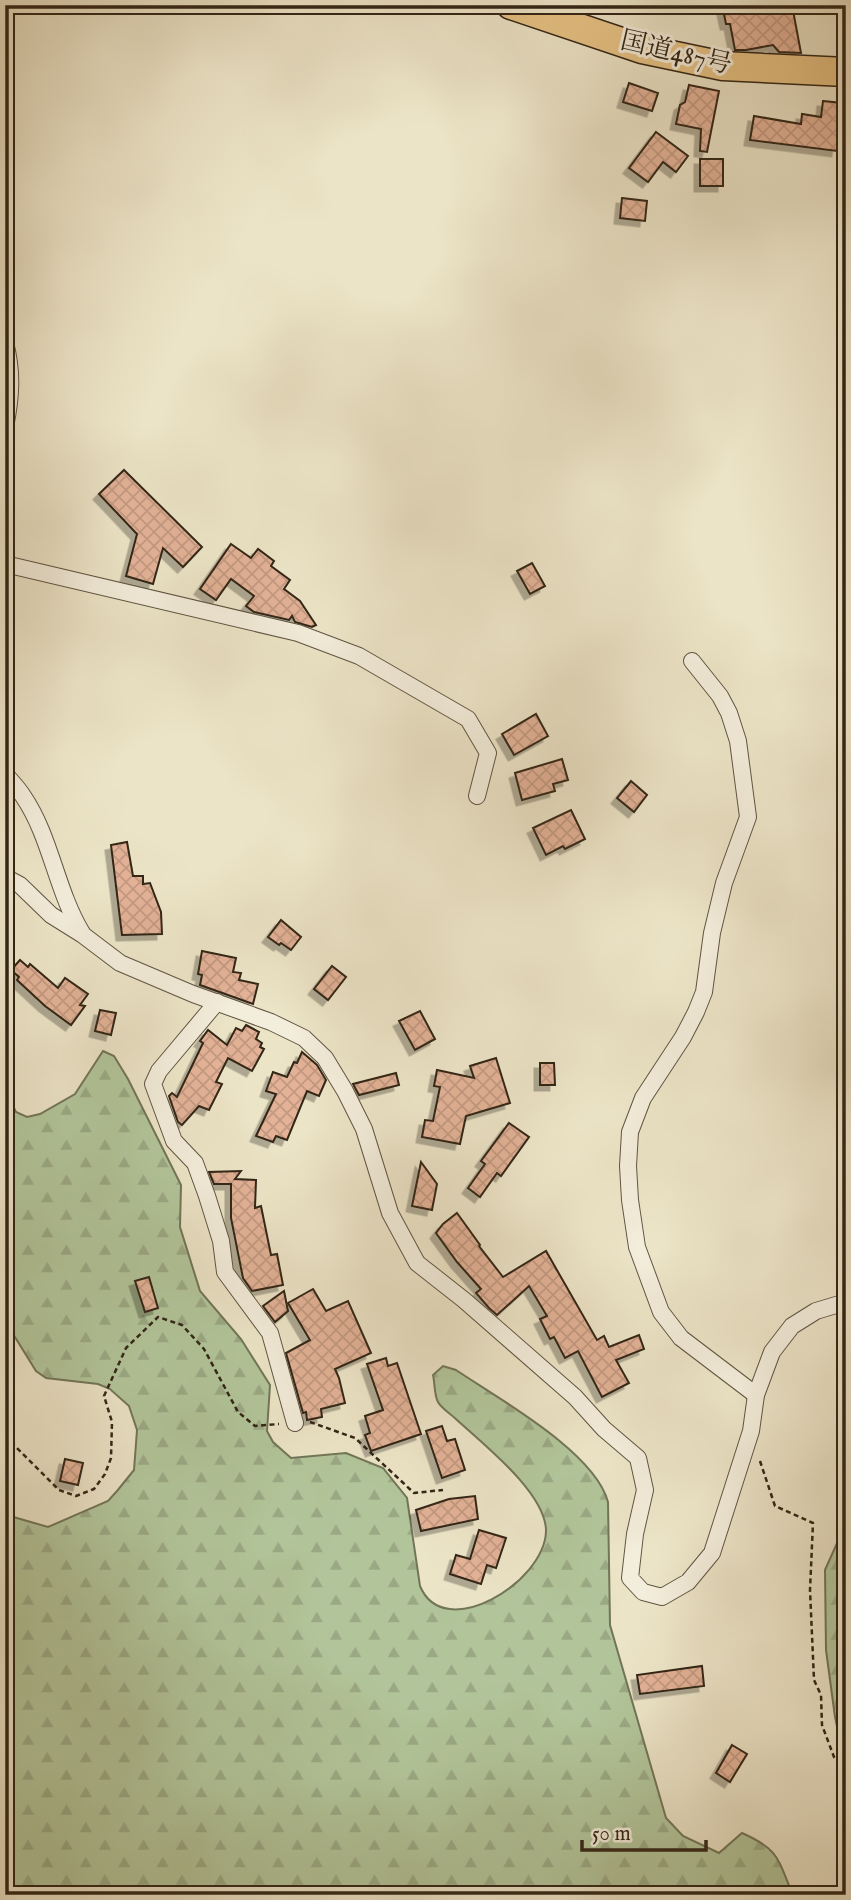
<svg xmlns="http://www.w3.org/2000/svg" width="851" height="1900" font-family="'IM FELL English','Noto Serif JP',serif">
	<style>
		.forest { fill: url(#forest-firs); stroke: #727558; stroke-width: 2 }
		.building { fill: url(#building-cross-hatch); stroke: #322516; stroke-width: 2; filter: url(#shadow) }
		.lines { fill: none; stroke-linecap: round; stroke-linejoin: round }
		.street-casing { stroke: #605542; stroke-width: 18 }
		.highway-casing { stroke: #322516; stroke-width: 31 }
		.path { stroke: #322516; stroke-width: 2.5; stroke-dasharray: 5 3.5; stroke-linecap: butt }
		.street { stroke: #f3eddb; stroke-width: 16 }
		.highway { stroke: #e6c284; stroke-width: 28 }
		.labels { text-anchor: middle; dominant-baseline: central; stroke-width: 6; stroke-linejoin: round; paint-order: stroke }
		.street-label { font-size: 26px; fill: #322516; stroke: #f3eddb }
	</style>
	<defs>
		<pattern id="forest-firs" width="22" height="20" patternUnits="userSpaceOnUse" patternTransform="scale(1.75)"><rect width="22" height="20" fill="#b2c59a"/><path d="M5 1l3.5 6h-7zM16 11l3.5 6h-7z" fill="#9aa984"/></pattern>
		<pattern id="building-cross-hatch" width="8" height="8" patternUnits="userSpaceOnUse" patternTransform="scale(1.75)"><rect width="8" height="8" fill="#e3b297"/><path d="M0 0l8 8M0 8l8-8" fill="none" stroke="#c39981"/></pattern>
		<filter id="shadow"><feDropShadow dx="-5.5" dy="5.5" stdDeviation="0" flood-color="#0004"/></filter>
	</defs>
	<rect width="100%" height="100%" fill="#ece4c7"/>
	<filter id="stains"><feTurbulence type="fractalNoise" baseFrequency=".00286" numOctaves="4"/><feColorMatrix values="0 0 0 0 .2 0 0 0 0 .09 0 0 0 0 .02 0 0 0 .5 -.17"/></filter>
	<radialGradient id="worn" r=".72"><stop offset=".6" stop-color="#630" stop-opacity="0"/><stop offset="1" stop-color="#630" stop-opacity=".3"/></radialGradient>
	<!-- forest -->
	<g class="forest">
		<path d="M103,1051L114,1056L128,1079L181,1185L180,1227L200,1291L241,1339L270,1385L267,1431L273,1442L291,1458L346,1453L383,1468L407,1498L420,1586C444,1644 545,1582 546,1531C546,1493 483,1444 457,1420C452,1415 441,1408 438,1402C434,1395 435,1383 433,1375L443,1366L456,1370C499,1399 595,1452 608,1502L610,1625L666,1818L683,1836L719,1853L742,1833C780,1850 777,1858 793,1895H5V1512L10,1516L48,1527L108,1501L117,1491L134,1470L137,1430L129,1406L110,1389L98,1384L46,1378L36,1371L5,1321V1090L16,1112L27,1117L40,1114L75,1094Z"/>
		<path d="M846,1523V1769L835,1717L826,1650L825,1570Z"/>
	</g>
	<!-- building -->
	<g class="building">
		<path d="M722,5H792L801,53L779,52L773,45L746,50H735L730,24H726Z"/>
		<path d="M629,83L658,93L652,111L623,102Z"/>
		<path d="M689,85L719,91L707,152L700,151L701,129L676,124L680,105L685,102Z"/>
		<path d="M823,101L842,103L837,151L750,140L754,116L801,124L802,114L821,117Z"/>
		<path d="M656,132L688,156L676,172L663,162L648,182L629,168Z"/>
		<rect x="700" y="159" width="23" height="27"/>
		<path d="M622,198L647,201L645,221L620,218Z"/>
		<path d="M124,470L202,547L183,567L163,548L153,584L126,576L137,534L99,494Z"/>
		<path d="M231,544L251,558L258,549L274,561L271,566L290,580L284,589L300,601L316,625L312,627L295,622L292,616L289,620L254,612L246,606L254,596L231,579L216,600L200,589Z"/>
		<path d="M532,563L545,586L530,594L517,571Z"/>
		<path d="M536,714L548,736L514,755L502,734Z"/>
		<path d="M562,759L568,780L553,784L555,791L522,800L515,773Z"/>
		<path d="M631,781L647,795L634,812L617,798Z"/>
		<path d="M571,810L585,839L565,849L563,846L546,855L533,828Z"/>
		<path d="M127,842L133,876H143V884L150,883L161,912L162,934L122,935L111,845Z"/>
		<path d="M281,920L301,937L291,950L281,943L279,945L268,937Z"/>
		<path d="M202,951L236,958L233,972L241,973L239,980L258,984L253,1004L200,985L202,975L198,974Z"/>
		<path d="M20,960L28,967L30,964L58,988L65,978L88,994L80,1005L85,1006L71,1025L45,1006L17,980L19,977L11,970Z"/>
		<path d="M332,966L346,977L328,1000L314,989Z"/>
		<path d="M100,1010L116,1013L111,1035L95,1031Z"/>
		<path d="M420,1011L435,1039L415,1050L399,1021Z"/>
		<path d="M246,1025L259,1032L256,1039L262,1043L260,1047L264,1049L252,1071L228,1058L216,1082L222,1084L209,1110L199,1106L182,1125L178,1122L169,1096L172,1093L177,1097L203,1043L200,1041L208,1030L227,1045L236,1028L242,1031Z"/>
		<path d="M302,1052L317,1065L326,1080L319,1096L307,1091L287,1140L276,1136L273,1142L256,1136L276,1094L266,1091L273,1072L287,1077L294,1062L297,1063Z"/>
		<path d="M496,1058L510,1103L466,1116L460,1144L422,1137L425,1120L433,1121L440,1087L434,1086L437,1070L474,1078L470,1066Z"/>
		<path d="M540,1063H554L555,1085H540Z"/>
		<path d="M396,1073L399,1085L359,1095L353,1084Z"/>
		<path d="M509,1123L529,1137L501,1176L497,1173L480,1197L468,1188L485,1164L481,1161Z"/>
		<path d="M421,1162L437,1184L432,1210L412,1206Z"/>
		<path d="M241,1171L235,1179L256,1180L255,1208L261,1206L271,1255L277,1254L283,1285L252,1291L243,1278L231,1218V1184H214L209,1172Z"/>
		<path d="M457,1213L480,1245L479,1246L503,1277L546,1251L597,1340L604,1336L609,1347L639,1335L644,1349L616,1360L629,1383L602,1397L578,1351L565,1358L554,1337L550,1339L540,1319L547,1316L529,1286L497,1315L489,1308L476,1293L481,1289L457,1262L436,1233L443,1224Z"/>
		<path d="M149,1277L158,1308L145,1312L135,1281Z"/>
		<path d="M313,1289L326,1311L348,1301L371,1353L335,1369L339,1378L345,1403L321,1409L322,1417L307,1420L306,1412L303,1413L286,1353L310,1340L288,1303Z"/>
		<path d="M284,1291L288,1311L275,1322L263,1306Z"/>
		<path d="M386,1358L388,1366L397,1363L421,1434L371,1451L365,1435L370,1433L365,1416L383,1410L367,1364Z"/>
		<path d="M442,1426L447,1441L455,1439L465,1470L442,1478L426,1431Z"/>
		<path d="M65,1459L83,1463L78,1485L60,1481Z"/>
		<path d="M475,1496L478,1519L421,1531L416,1510L449,1499Z"/>
		<path d="M479,1530L506,1538L496,1568L487,1565L481,1584L450,1574L456,1555L470,1559Z"/>
		<path d="M702,1666L704,1686L640,1694L637,1675Z"/>
		<path d="M732,1745L747,1754L730,1782L716,1773Z"/>
	</g>
	<g class="lines">
		<defs>
			<g id="street">
				<path d="M5,343C13,372 11,398 5,427"/>
				<path d="M5,564L298,633L359,656L468,719L488,753L477,796"/>
				<path d="M692,661L720,696L729,713L738,741L748,817L724,883L712,933L704,992L696,1012L683,1037L643,1098L630,1132L628,1166L630,1200L637,1247L661,1312L681,1338L756,1395"/>
				<path d="M5,774C11,781 18,788 23,796C51,837 56,890 82,933"/>
				<path d="M5,877L20,885L51,915L83,935L120,963L193,994L271,1022L304,1038L325,1058L345,1091L364,1129L390,1213L417,1263L464,1300L575,1397L604,1429L638,1458L645,1490L635,1534L630,1578L643,1592L662,1597L688,1582L712,1553L751,1431L756,1395L772,1352L792,1326L816,1311L846,1302"/>
				<path d="M217,1002L159,1071L153,1084L174,1141L195,1163L207,1196L221,1241L225,1272L270,1333L295,1423"/>
			</g>
			<path id="highway" d="M511,5L642,49L723,66L846,72"/>
		</defs>
		<!-- street casing -->
		<use href="#street" class="street-casing"/>
		<!-- highway casing -->
		<use href="#highway" class="highway-casing"/>
		<!-- path -->
		<g class="path">
			<path d="M310,1422L355,1438L414,1493L443,1490"/>
			<path d="M5,1436L59,1490L76,1496L94,1489L105,1474L111,1458L112,1422L104,1396L126,1348L158,1317L182,1325L204,1349L238,1412L255,1426L279,1424"/>
			<path d="M760,1461L775,1506L813,1523L810,1590L814,1680L821,1695L822,1725L834,1757L846,1768"/>
		</g>
		<!-- street -->
		<use href="#street" class="street"/>
		<!-- highway -->
		<use href="#highway" class="highway"/>
	</g>
	<g class="labels">
		<!-- street labels -->
		<g class="street-label">
			<text transform="translate(676 53) rotate(13)">国道487号</text>
		</g>
	</g>
	<!-- margin -->
	<rect width="851" height="1900" fill="none" stroke="#ece4c7" stroke-width="28"/>
	<rect x="7" y="7" width="837" height="1886" fill="none" stroke="#322516" stroke-width="3.5"/>
	<rect x="14" y="14" width="823" height="1872" fill="none" stroke="#322516" stroke-width="2"/>
	<!-- scale -->
	<path d="M582 1840v10h124v-10" fill="none" stroke="#322516" stroke-width="3.5"/>
	<text x="592" y="1840" font-size="21" fill="#322516" stroke="#f3eddb" stroke-width="5" paint-order="stroke">50 m</text>
	<rect width="100%" height="100%" filter="url(#stains)"/>
	<rect width="100%" height="100%" fill="url(#worn)"/>
</svg>
